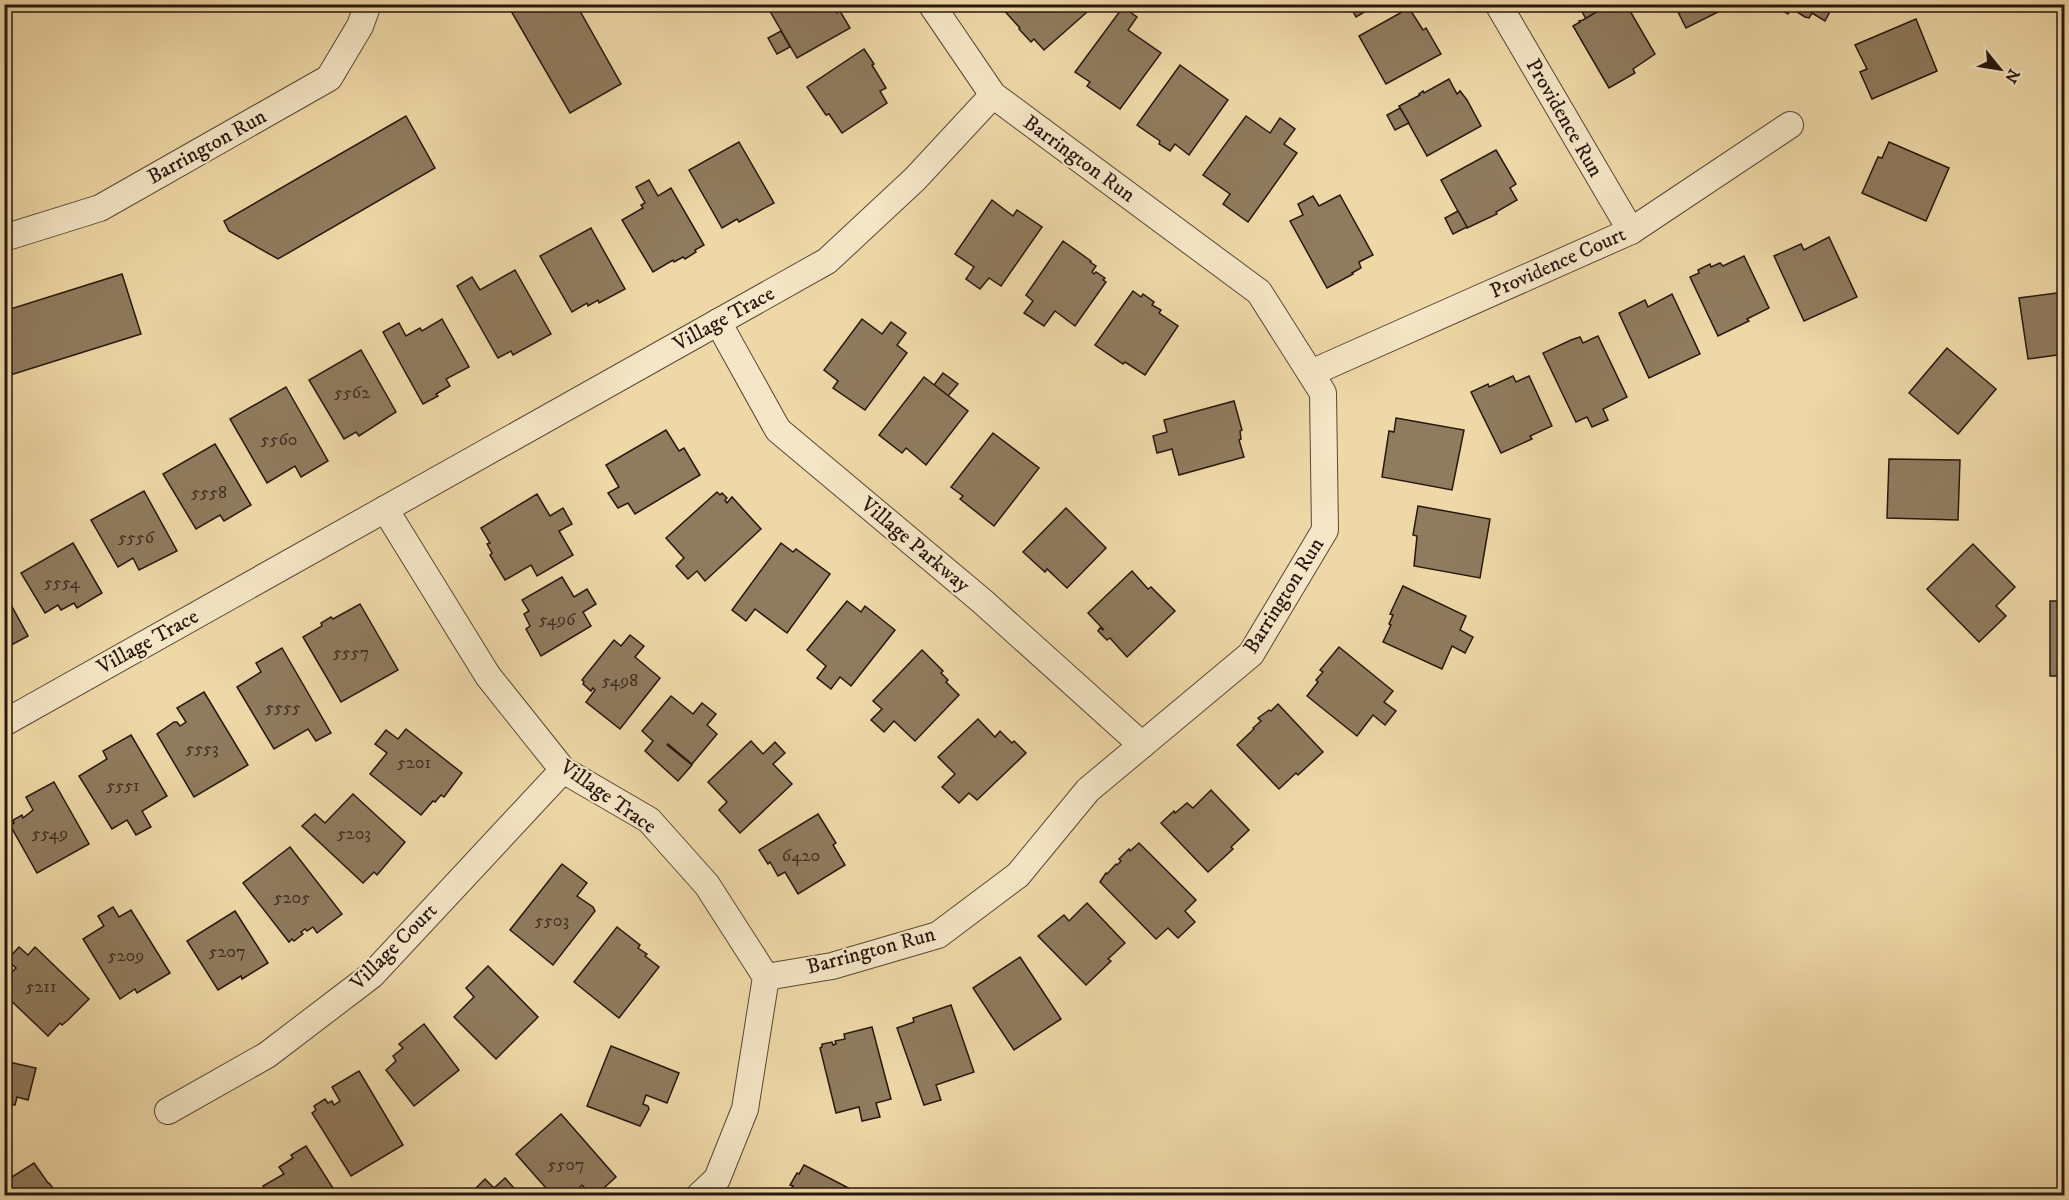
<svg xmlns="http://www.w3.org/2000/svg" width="2069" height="1200" font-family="'IM FELL DW Pica',serif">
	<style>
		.building { fill: #8f7b5e; stroke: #28170f; stroke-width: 1.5 }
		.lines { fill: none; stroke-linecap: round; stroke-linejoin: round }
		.minor-casing { stroke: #5a4735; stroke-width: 28 }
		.minor { stroke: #f4e6c6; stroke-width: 26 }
		.labels { text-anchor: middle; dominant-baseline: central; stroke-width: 4.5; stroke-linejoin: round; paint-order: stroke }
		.number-label { font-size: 18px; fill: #423023 }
		.street-label { font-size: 21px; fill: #28170f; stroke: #f4e6c6 }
	</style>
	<rect width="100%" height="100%" fill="#eed8a7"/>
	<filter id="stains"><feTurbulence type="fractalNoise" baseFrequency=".00333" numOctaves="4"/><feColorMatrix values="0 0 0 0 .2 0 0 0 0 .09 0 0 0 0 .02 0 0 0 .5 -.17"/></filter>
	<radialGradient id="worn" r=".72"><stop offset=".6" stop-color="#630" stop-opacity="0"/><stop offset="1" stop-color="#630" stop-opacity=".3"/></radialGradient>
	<!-- building -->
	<g class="building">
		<path d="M507,4H576L621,84L570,113Z"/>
		<path d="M771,4H833L837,13L840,11L850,28L797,58L767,6Z"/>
		<path d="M1004,4H1095V5L1044,50L1034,39L1031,42L1019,29L1020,28L1001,7Z"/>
		<path d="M1349,4H1378L1356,17Z"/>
		<path d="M1581,4H1598L1601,10L1586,19L1579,6Z"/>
		<path d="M1610,4H1626L1655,54L1633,69L1635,73L1609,88L1573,26L1580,22L1579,21L1583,20Z"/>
		<path d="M1674,4H1734L1686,28Z"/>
		<path d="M1771,4H1834L1825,21L1812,13L1809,18L1805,17L1791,8L1788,14Z"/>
		<path d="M1123,7L1137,17L1128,30L1161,53L1120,109L1087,86L1090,82L1075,72Z"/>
		<path d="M1409,8L1423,30L1426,28L1441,54L1386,84L1359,36Z"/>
		<path d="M1916,19L1937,71L1872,99L1860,72L1867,69L1855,45Z"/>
		<path d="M781,31L790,47L777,54L768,38Z"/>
		<path d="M864,49L874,64L872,65L886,88L880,91L887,103L842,133L829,114L826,115L807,87Z"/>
		<path d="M1180,65L1228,100L1189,155L1175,144L1170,151L1159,144L1160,141L1137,125Z"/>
		<path d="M1449,79L1457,94L1460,91L1467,100L1481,126L1427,156L1399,106L1420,95L1419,94L1423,91L1424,93Z"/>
		<path d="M1400,108L1409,123L1395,130L1387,115Z"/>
		<path d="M406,116L435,168L278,259L229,231L224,221Z"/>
		<path d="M1246,116L1270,133L1280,118L1295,129L1284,144L1297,153L1248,222L1223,204L1230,194L1203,175Z"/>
		<path d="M739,142L774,203L739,222L737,219L722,228L689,170Z"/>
		<path d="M1889,142L1949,168L1926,221L1862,193L1878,157L1882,158Z"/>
		<path d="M1496,150L1516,184L1510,188L1517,200L1496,212L1497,214L1467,228L1441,180Z"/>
		<path d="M649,180L658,196L671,188L704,245L695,250L696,252L685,259L683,257L674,262L673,260L653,272L622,220L643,208L641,205L645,203L636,187Z"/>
		<path d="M1340,195L1373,255L1359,262L1361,268L1352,273L1353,274L1327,288L1290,221L1303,215L1298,204L1313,196L1319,206Z"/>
		<path d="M992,200L1013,216L1017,210L1042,227L1001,286L989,278L980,289L966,279L974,267L955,254Z"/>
		<path d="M1458,211L1467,227L1453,234L1445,218Z"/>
		<path d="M591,228L625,289L599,303L598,300L588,306L587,303L572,312L540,256Z"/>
		<path d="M1829,237L1857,297L1804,321L1774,256L1801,244L1804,250Z"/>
		<path d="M1063,241L1091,261L1090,262L1096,266L1092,272L1094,274L1096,272L1105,278L1103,280L1106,282L1075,326L1055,311L1044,326L1024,313L1033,301L1026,295Z"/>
		<path d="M1744,256L1769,308L1747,319L1749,321L1718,336L1690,277L1699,273L1698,270L1710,264L1711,267L1720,263L1723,266Z"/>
		<path d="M515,270L551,334L513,355L511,351L498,358L457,286L472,277L480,290Z"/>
		<path d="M122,274L141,334L4,377V311Z"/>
		<path d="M1133,291L1141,297L1143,294L1154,302L1152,305L1161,310L1159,313L1178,326L1145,375L1125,362L1123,364L1095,345Z"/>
		<path d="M2064,292V354L2028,359L2019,298Z"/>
		<path d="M1672,294L1700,354L1649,378L1619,313L1645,300L1648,307Z"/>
		<path d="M442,319L469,367L446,379L450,386L436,394L438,396L423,404L383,332L399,323L406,336L420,328L422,331Z"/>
		<path d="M862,319L882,334L891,322L906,333L897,345L907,353L865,410L833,388L838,381L824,370Z"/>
		<path d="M1598,336L1627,397L1603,409L1608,420L1592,427L1587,417L1576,422L1543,353L1571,340L1580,337L1583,343Z"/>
		<path d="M1947,348L1996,389L1958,434L1909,393Z"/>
		<path d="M361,350L396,412L359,436L356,432L344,439L309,380Z"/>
		<path d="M943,373L958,384L948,396L934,385Z"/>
		<path d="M1513,376L1516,382L1529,376L1552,426L1530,436L1532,439L1501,453L1471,392L1488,384L1489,387Z"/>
		<path d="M924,377L968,411L926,465L906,448L902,453L879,435Z"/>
		<path d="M286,387L328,461L301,477L295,466L267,483L230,419Z"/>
		<path d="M1234,401L1242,430L1240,431L1241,439L1239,440L1244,457L1179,475L1172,449L1157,453L1153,436L1167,432L1164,420Z"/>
		<path d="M1396,418L1464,430L1452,490L1382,477L1389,431L1394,432Z"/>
		<path d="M666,430L679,451L684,448L700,475L635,514L628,503L618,508L608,493L619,487L606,465Z"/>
		<path d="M993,433L1039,468L994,526L960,499L963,496L951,487Z"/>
		<path d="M215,444L251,505L224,521L220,515L196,529L163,474Z"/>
		<path d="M1889,459L1960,460L1958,520L1887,518Z"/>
		<path d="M144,491L177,551L139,570L133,558L118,567L91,520Z"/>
		<path d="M717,492L720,495L722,493L727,498L725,500L727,503L732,497L761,529L705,581L697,571L688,579L676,566L684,558L666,538Z"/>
		<path d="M537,494L550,516L563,508L572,524L559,531L573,555L537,576L531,565L505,580L490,555L492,553L487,544L490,543L481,528Z"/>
		<path d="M1418,506L1490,519L1480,578L1414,566L1417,536L1413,535Z"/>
		<path d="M1066,508L1106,548L1067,588L1047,569L1045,572L1023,552Z"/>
		<path d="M73,543L102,593L77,608L74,603L61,610L58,605L45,613L21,573Z"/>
		<path d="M781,543L793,552L796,549L830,574L787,633L755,609L746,621L732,610Z"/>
		<path d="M1973,544L2015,587L1996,606L2006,616L1979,642L1927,589Z"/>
		<path d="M1132,571L1148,589L1151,587L1175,611L1127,657L1110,638L1107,640L1098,631L1100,628L1104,630L1088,613Z"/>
		<path d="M562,577L574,597L587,589L596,604L583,612L591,626L541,656L526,629L530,626L524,614L529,611L522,600Z"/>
		<path d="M1403,586L1466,616L1460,630L1473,637L1465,653L1452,646L1442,669L1383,642L1391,625L1389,624L1393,615L1390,614Z"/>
		<path d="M4,592L28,636L4,649Z"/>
		<path d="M847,601L861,612L865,606L895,630L851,686L840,677L831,689L817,678L826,666L807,650Z"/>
		<rect x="2050" y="601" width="14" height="75"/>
		<path d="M360,604L398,670L341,702L303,637L322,626L321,623L331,617L333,619Z"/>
		<path d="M630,635L644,646L635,657L660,678L620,729L586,702L595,690L593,688L591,691L583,684L584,682L582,680L614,640L621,646Z"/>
		<path d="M1339,647L1393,691L1384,702L1396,711L1385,725L1373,715L1357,736L1307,696L1318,682L1316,680L1323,672L1320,670Z"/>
		<path d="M282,648L331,733L316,741L308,729L274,749L237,687L261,672L256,663Z"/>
		<path d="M922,650L943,671L941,673L948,680L946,682L959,695L915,741L894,721L884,732L871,720L882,709L873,701Z"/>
		<path d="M204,692L248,765L194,797L157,734L174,722H177L180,726L186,722L177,708Z"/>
		<path d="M671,696L693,714L702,703L716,714L707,725L717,734L692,764L668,744L667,745L692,765L678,781L645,751L653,741L642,731Z"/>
		<path d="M1278,704L1323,752L1298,775L1296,773L1279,789L1237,745L1254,729L1253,728L1261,721L1258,718L1269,710L1271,711Z"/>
		<path d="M978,719L995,737L1000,731L1012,743L1014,741L1026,753L977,800L969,793L959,803L942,787L955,774L938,757Z"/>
		<path d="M406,729L462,773L444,797L441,795L435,802L433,801L421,815L370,774L387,753L375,744L386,730L398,739Z"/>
		<path d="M131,735L167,796L142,811L151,827L136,835L127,820L112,829L79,776L107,759L103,751Z"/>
		<path d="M751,741L763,754L775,742L785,753L773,764L792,784L740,833L719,810L727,802L708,782Z"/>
		<path d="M54,782L89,844L37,873L10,825L14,823L13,820L22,815L23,818L33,810L26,797Z"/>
		<path d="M1211,790L1249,830L1231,847L1233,849L1208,872L1161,823L1174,811L1175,813L1187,803L1193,808Z"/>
		<path d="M353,794L405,842L377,875L374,872L363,883L302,826L315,814L325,823Z"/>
		<path d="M818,814L836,843L833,845L845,865L798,894L785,872L778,876L770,862L768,864L759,850Z"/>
		<path d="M1139,843L1196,900L1185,911L1195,922L1178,938L1168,928L1156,939L1100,882L1106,873L1107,874L1116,864L1117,865L1121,861L1119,859L1129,849L1130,851Z"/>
		<path d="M290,847L342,914L317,933L313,927L307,931L305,929L301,932L303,934L294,941L292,939L289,942L243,883Z"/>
		<path d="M562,864L587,883L577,896L593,907L595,911L553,965L510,930Z"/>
		<path d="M1087,903L1125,943L1108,959L1111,961L1086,985L1038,936L1064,915L1069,921Z"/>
		<path d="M113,907L119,917L131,910L170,973L137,993L135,989L120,999L83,939L104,926L98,916Z"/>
		<path d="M235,911L268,963L242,979L241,976L218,990L187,941Z"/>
		<path d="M617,927L640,945L638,948L647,954L645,956L659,967L619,1018L574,982Z"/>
		<path d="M19,947L28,955L35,947L89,999L68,1020L62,1025L60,1023L48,1036L4,994V980L16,968L7,960Z"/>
		<path d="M1020,957L1061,1019L1014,1050L973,988Z"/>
		<path d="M488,966L538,1017L496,1059L454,1017L474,997L466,988Z"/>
		<path d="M951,1005L974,1072L936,1085L941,1100L924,1105L897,1028L914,1022L913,1018Z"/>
		<path d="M424,1024L459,1070L414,1106L386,1070L396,1061L393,1056L403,1048L399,1044Z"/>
		<path d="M872,1027L891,1099L876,1103L880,1117L862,1121L859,1107L836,1113L820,1048L822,1047V1044L832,1042L833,1045L836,1044L835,1041L845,1039L844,1034Z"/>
		<path d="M611,1046L679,1073L667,1103L646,1095L643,1104L648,1106L649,1109L640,1126L587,1106Z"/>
		<path d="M4,1061L36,1068L28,1100L17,1097L15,1105L12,1104L9,1122L7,1123L4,1122Z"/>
		<path d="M359,1071L403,1145L351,1176L312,1113L316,1110L314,1106L325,1099L328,1103L332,1101L334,1105L340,1101L332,1087Z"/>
		<path d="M561,1114L616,1177L595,1196H591L582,1185L577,1190L579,1193L577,1196H553L516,1154Z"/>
		<path d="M306,1146L338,1196H269L263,1186L284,1174L279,1167L293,1158L291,1155Z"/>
		<path d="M34,1163L48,1183H49L59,1196H4V1182Z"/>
		<path d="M804,1165L862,1195V1196H788L793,1186L790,1185L797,1173L799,1174Z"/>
		<path d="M505,1178L521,1196H481L475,1189L485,1179L494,1188Z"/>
	</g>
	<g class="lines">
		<defs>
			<g id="minor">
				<path d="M1498,4L1631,231"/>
				<path d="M4,238L100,208L329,78L360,26L368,4"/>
				<path d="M718,322L778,430L982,601L1142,745"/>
				<path d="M1311,373L1631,231L1790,125"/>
				<path d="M385,509L488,676L563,770L649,820L707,885L766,977L745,1109L717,1179L699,1196"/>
				<path d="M4,723L827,261L915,179L993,95"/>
				<path d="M766,977L832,966L938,935L1018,875L1088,790L1251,654L1325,530L1323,393L1259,292L993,95L931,4"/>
				<path d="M168,1111L267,1055L372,975L563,770"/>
			</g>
		</defs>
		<!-- minor casing -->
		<use href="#minor" class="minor-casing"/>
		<!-- minor -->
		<use href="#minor" class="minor"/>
	</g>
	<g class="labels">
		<!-- number labels -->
		<g class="number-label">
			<text x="352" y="393">5562</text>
			<text x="279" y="440">5560</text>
			<text x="209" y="493">5558</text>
			<text x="136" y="538">5556</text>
			<text x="62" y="583">5554</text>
			<text x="557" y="620">5496</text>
			<text x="351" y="653">5557</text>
			<text x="620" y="681">5498</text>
			<text x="283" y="708">5555</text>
			<text x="202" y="749">5553</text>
			<text x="414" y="763">5201</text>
			<text x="123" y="786">5551</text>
			<text x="50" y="834">5549</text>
			<text x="354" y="834">5203</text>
			<text x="801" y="856">6420</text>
			<text x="292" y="898">5205</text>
			<text x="552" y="921">5503</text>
			<text x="227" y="952">5207</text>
			<text x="126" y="956">5209</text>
			<text x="41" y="987">5211</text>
			<text x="566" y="1165">5507</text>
		</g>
		<!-- street labels -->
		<g class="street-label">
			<text transform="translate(1564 118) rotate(60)">Providence Run</text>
			<text transform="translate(207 147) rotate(-29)">Barrington Run</text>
			<text transform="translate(1079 159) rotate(36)">Barrington Run</text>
			<text transform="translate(1558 263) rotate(-24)">Providence Court</text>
			<text transform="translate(724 319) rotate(-29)">Village Trace</text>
			<text transform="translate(915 545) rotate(40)">Village Parkway</text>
			<text transform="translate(1284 596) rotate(-58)">Barrington Run</text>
			<text transform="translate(148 642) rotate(-29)">Village Trace</text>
			<text transform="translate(608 797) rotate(35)">Village Trace</text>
			<text transform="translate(394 947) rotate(-45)">Village Court</text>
			<text transform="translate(871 951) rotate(-15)">Barrington Run</text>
		</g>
	</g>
	<!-- margin -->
	<rect width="2069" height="1200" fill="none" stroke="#eed8a7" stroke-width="24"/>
	<rect x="6" y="6" width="2057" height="1188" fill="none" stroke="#28170f" stroke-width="3"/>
	<rect x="12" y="12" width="2045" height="1176" fill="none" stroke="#28170f" stroke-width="1.5"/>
	<!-- north arrow -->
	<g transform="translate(2000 69) rotate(120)" stroke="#f4e6c6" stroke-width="4.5" paint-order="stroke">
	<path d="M0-4.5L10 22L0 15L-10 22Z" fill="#28170f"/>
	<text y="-9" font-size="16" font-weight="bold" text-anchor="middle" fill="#28170f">N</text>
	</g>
	<rect width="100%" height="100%" filter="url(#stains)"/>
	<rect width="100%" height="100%" fill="url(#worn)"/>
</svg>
